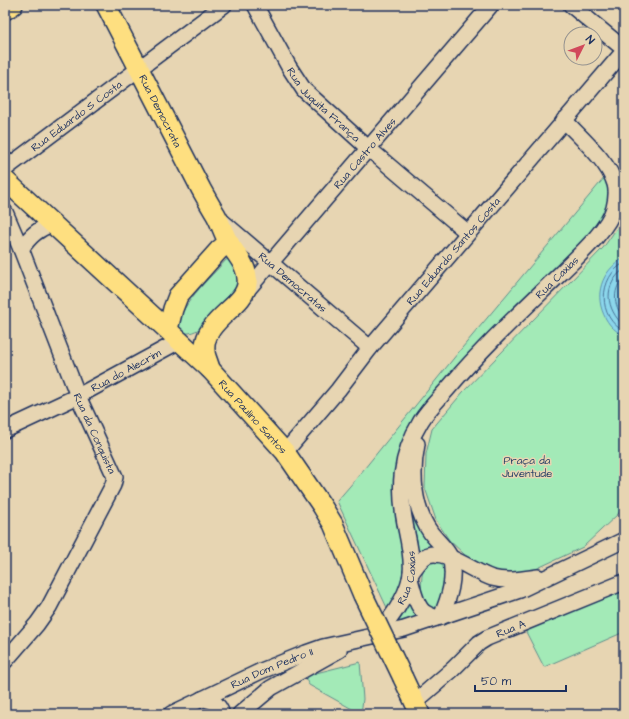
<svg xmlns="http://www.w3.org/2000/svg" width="629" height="719" font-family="'Architects Daughter',sans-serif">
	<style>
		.green { fill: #a3eab7; stroke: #5f8c8a }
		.water { fill: #8bd6eb; stroke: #5e93b3 }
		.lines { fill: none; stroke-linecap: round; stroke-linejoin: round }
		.shore { stroke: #487296; stroke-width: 1 }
		.minor-casing { stroke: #1b2f5e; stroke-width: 18 }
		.major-casing { stroke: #1b2f5e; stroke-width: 22 }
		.minor { stroke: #e7d5b2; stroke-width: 15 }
		.major { stroke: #fedf80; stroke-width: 19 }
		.major-bridge-casing { stroke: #1b2f5e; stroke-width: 22; stroke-linecap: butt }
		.major-bridge { stroke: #fedf80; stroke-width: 19 }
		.labels { text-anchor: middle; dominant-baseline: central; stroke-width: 3; stroke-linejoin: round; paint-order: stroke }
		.street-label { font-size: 11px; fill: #1b2f5e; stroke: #e7d5b2 }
		.park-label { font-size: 11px; fill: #294267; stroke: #e7d5b2 }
	</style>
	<rect width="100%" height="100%" fill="#e7d5b2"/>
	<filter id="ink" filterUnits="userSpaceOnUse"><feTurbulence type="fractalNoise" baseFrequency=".025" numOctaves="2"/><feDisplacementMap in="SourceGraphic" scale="8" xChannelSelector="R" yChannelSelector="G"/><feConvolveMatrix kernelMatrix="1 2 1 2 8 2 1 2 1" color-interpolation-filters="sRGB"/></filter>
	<g filter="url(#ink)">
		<!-- green -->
		<g class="green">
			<path d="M605,177L609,187L607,209L599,222L585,238L528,296L408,434L407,548L404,586L389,612L337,501L356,479L462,348Z"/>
			<path d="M624,218V506L618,514L583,547L525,574H503L489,568L465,555L449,540L436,520L425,488L426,454L432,429L463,392L603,248Z"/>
			<path d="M231,258H236L241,287C230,301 207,330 189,333C186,334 183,332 180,331C171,312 214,274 226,260Z"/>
			<path d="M411,475L433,545L425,548L418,554L417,540L409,507Z"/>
			<path d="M434,556L449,563L440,609C435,608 429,608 425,605C419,598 421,569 426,562C428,560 432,558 434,556Z"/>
			<path d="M624,591V632L544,667L525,630Z"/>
			<path d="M412,598L426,617L394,628Z"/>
			<path d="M360,662L363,699L361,714L309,685L304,676Z"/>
		</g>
		<!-- water -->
		<path class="water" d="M624,258V335C616,332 610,326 606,319C593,296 601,271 624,258Z"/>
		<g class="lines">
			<!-- shore -->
			<g class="shore">
				<path d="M624,263C598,277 597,318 624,331"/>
				<path d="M624,269C603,285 605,308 624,326"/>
				<path d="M624,277C613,288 612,306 624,317"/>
			</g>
			<defs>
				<g id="minor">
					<path id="s1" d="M255,5L289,67L304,90L368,148L468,233"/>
					<path d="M571,5L624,49"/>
					<path id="s2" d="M5,169L224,5"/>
					<path id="s3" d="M5,212L21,249L78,396L115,477L113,485L49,607L37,624L5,661"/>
					<path id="s4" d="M217,217L370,348"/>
					<path d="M21,249C30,236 38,229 52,224"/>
					<path id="s5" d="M243,295L491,5"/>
					<path id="s6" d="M5,430L78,396L181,340"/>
					<path d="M417,444C411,474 413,508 431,533C436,540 448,550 450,557C456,578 449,598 441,617"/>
					<path id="s7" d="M285,452L338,390L370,348L624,51"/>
					<path d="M411,573C415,568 421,558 428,555C446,549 475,573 492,578C507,582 523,579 538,577"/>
					<path d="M410,579C413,589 416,606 424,612C428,615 433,616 436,618"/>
					<path id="s8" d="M377,636C390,619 405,600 410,579C414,565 409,543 406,529C398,489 399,457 421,421C429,408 441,397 451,385C485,345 523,310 561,273C577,257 608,230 614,208C616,200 617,191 615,184C609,162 580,137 564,120"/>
					<path d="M202,699C213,700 218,703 222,714"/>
					<path id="s9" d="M415,702L453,669L479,643L487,638L624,582"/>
					<path id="s10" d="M171,714L261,671L306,653L323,647L404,629L520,590L624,540"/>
					<path d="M240,714L271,688L339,650"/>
				</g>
				<g id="major">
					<path id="s11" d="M106,5L201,189C206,198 211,207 216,215C221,224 224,235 229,243C237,256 249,267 247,284C245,307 202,320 205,351C205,357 209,363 210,369"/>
					<path d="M5,10L13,5"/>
					<path id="s12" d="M5,180L210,369L285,452L322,506L333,524L363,595"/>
					<path d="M168,329L173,309L178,296L219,250L229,242"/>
					<path d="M403,678L420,714"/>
				</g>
			</defs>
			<!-- minor casing -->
			<use href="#minor" class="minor-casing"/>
			<!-- major casing -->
			<use href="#major" class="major-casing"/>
			<!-- minor -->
			<use href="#minor" class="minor"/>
			<!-- major -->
			<use href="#major" class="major"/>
			<defs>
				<path id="major-bridge" d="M363,595L403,678"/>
			</defs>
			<!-- major-bridge casing -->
			<use href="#major-bridge" class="major-bridge-casing"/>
			<!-- major-bridge -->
			<use href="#major-bridge" class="major-bridge"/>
		</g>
	</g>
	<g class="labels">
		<!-- street labels -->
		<g class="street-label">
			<text stroke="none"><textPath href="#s1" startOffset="122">Rua Juquita França</textPath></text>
			<text stroke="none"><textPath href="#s11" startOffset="119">Rua Democrata</textPath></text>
			<text stroke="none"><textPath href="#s2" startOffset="89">Rua Eduardo S Costa</textPath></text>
			<text stroke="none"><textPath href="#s5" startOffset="187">Rua Castro Alves</textPath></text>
			<text stroke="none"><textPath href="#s7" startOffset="262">Rua Eduardo Santos Costa</textPath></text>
			<text stroke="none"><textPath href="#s8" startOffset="427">Rua Caxias</textPath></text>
			<text stroke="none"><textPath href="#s4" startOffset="100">Rua Democratas</textPath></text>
			<text stroke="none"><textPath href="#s6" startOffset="135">Rua do Alecrim</textPath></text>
			<text stroke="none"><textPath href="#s12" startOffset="343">Rua Paulino Santos</textPath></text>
			<text stroke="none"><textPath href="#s3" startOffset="239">Rua da Conquista</textPath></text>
			<text stroke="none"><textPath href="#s8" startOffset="67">Rua Caxias</textPath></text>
			<text stroke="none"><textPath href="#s9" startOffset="122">Rua A</textPath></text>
			<text stroke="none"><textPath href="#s10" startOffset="111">Rua Dom Pedro II</textPath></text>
		</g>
		<!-- park labels -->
		<g class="park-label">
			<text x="527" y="460">Praça da<tspan x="527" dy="13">Juventude</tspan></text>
		</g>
	</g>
	<!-- margin -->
	<rect width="629" height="719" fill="none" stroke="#e7d5b2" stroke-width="20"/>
	<rect x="10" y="10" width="609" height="699" fill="none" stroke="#1b2f5e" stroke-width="1.5" filter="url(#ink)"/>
	<!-- north arrow -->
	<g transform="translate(583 46) rotate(48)"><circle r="19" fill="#e7d5b2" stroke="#959390"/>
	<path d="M0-3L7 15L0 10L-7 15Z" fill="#d1495b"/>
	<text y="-6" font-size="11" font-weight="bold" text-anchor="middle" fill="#1b2f5e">N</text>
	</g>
	<!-- scale -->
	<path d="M475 685v6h91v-6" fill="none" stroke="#1b2f5e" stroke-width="2"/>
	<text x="481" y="685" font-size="12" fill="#1b2f5e" stroke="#e7d5b2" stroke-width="3" paint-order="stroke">50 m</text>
</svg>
